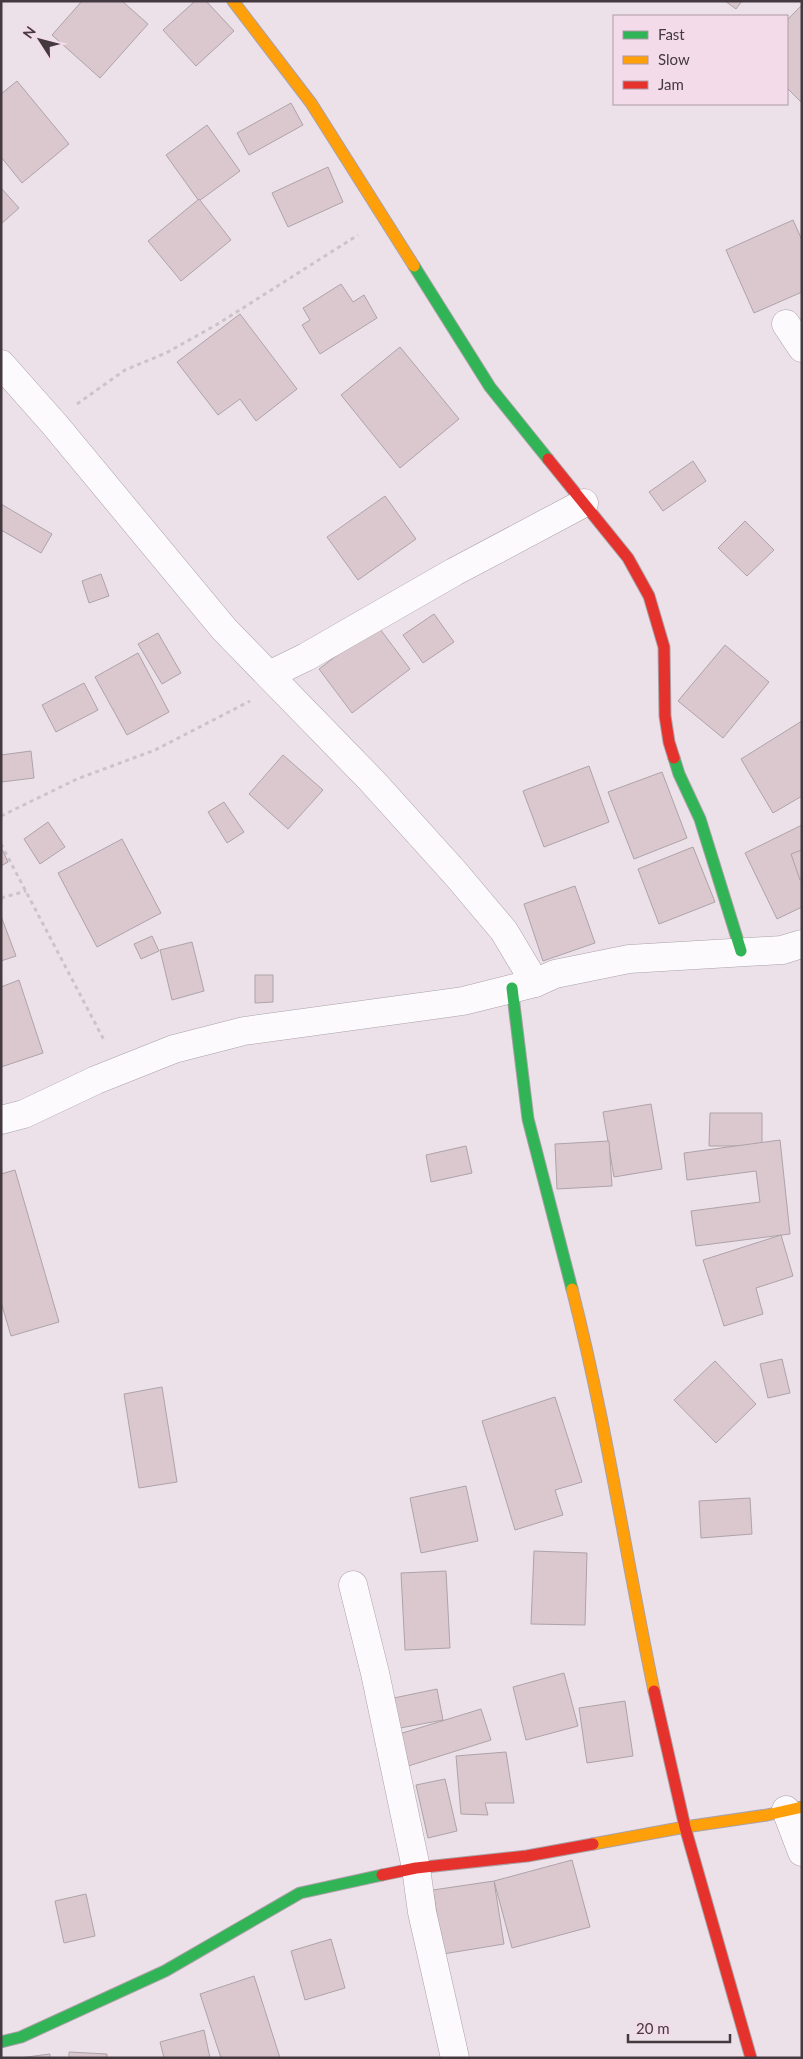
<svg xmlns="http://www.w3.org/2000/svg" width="803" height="2059" font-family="Lato,sans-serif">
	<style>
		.building { fill: #dac8ce; stroke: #aea3a8 }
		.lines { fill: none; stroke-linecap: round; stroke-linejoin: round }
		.street-casing { stroke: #aaa1a7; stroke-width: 29 }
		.fast-casing { stroke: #aaa1a7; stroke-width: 13 }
		.slow-casing { stroke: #aaa1a7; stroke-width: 13 }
		.jam-casing { stroke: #aaa1a7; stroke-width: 13 }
		.path { stroke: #c9c4c7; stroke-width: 3; stroke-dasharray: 4 4; stroke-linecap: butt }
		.street { stroke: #fcfafc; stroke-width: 28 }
		.fast { stroke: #30b455; stroke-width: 11 }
		.slow { stroke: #ff9f0a; stroke-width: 11 }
		.jam { stroke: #e5322d; stroke-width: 11 }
	</style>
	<rect width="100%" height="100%" fill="#ede1e9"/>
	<!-- building -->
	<g class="building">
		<path d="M82,1H122L148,24L100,78L52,35Z"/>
		<path d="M195,1H206L234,31L196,66L163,30Z"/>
		<path d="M725,1H742L736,9Z"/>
		<path d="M802,5V103L787,88V20Z"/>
		<path d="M17,81L69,144L22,183L1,157V94Z"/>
		<path d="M291,103L303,125L249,155L237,133Z"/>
		<path d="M207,125L240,171L199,201L166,155Z"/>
		<path d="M328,167L343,202L288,227L272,193Z"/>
		<path d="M1,188L19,208L1,224Z"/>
		<path d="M199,199L231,240L181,281L148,241Z"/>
		<path d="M793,220L802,240V292L754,313L726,250Z"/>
		<path d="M341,284L353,302L364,295L377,318L320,354L302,325L310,320L303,308Z"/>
		<path d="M240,314L297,389L256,421L240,399L218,415L177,362Z"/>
		<path d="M400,347L459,419L400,468L341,395Z"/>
		<path d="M693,461L706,481L663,511L649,492Z"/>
		<path d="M385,496L416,539L358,580L327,537Z"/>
		<path d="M1,504L52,534L41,553L1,530Z"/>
		<path d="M745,521L774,550L747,576L718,548Z"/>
		<path d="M101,574L109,596L89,603L82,581Z"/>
		<path d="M434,614L454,642L423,663L403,635Z"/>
		<path d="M377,625L410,669L352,713L319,669Z"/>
		<path d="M158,633L181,673L162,684L138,644Z"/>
		<path d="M725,645L769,682L723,738L678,701Z"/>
		<path d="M138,653L169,712L127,735L95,677Z"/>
		<path d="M84,683L98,710L56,732L42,705Z"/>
		<path d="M802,721V796L773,813L741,759Z"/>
		<path d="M31,751L34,778L1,782V755Z"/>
		<path d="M283,755L323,790L288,829L249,794Z"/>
		<path d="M589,766L609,822L544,847L523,791Z"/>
		<path d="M662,772L687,838L634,859L608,792Z"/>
		<path d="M224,802L244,832L227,843L208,812Z"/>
		<path d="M48,822L65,847L40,864L24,839Z"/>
		<path d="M802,825V907L777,919L745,853Z"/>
		<path d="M122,839L161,913L97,947L58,873Z"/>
		<path d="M1,847L8,862L1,866Z"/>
		<path d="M693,847L715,902L659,924L638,869Z"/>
		<path d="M802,850V880H800L791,854Z"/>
		<path d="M575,886L595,943L543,961L524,904Z"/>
		<path d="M1,916L16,956L1,961Z"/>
		<path d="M152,936L159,951L141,959L134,944Z"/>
		<path d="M192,942L204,991L172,1000L160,950Z"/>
		<path d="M255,975H273V1002L255,1003Z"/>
		<path d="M19,980L43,1053L1,1067V987Z"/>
		<path d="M651,1104L662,1169L614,1177L603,1112Z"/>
		<path d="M710,1113H762V1146H709Z"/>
		<path d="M780,1140L790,1234L696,1246L691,1211L760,1202L756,1171L687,1180L684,1153Z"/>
		<path d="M609,1141L612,1186L557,1189L555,1144Z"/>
		<path d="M466,1146L472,1173L431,1182L426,1155Z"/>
		<path d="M15,1170L59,1322L11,1336L1,1302V1174Z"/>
		<path d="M781,1235L793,1276L756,1288L763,1314L724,1326L703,1260Z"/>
		<path d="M782,1359L790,1393L768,1398L760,1364Z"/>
		<path d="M715,1361L756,1404L716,1443L674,1400Z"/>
		<path d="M162,1387L177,1482L139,1488L124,1394Z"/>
		<path d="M555,1397L582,1482L555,1490L563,1515L515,1530L482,1421Z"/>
		<path d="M466,1486L478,1541L421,1553L410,1498Z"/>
		<path d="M750,1498L752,1534L701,1538L699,1501Z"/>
		<path d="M534,1551L587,1553L585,1625L531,1624Z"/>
		<path d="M446,1571L450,1648L405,1650L401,1573Z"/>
		<path d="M564,1673L578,1726L526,1740L513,1687Z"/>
		<path d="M437,1689L443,1720L395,1729L389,1699Z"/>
		<path d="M625,1701L633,1756L587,1763L579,1708Z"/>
		<path d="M481,1709L491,1740L405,1767L396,1735Z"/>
		<path d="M506,1752L514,1803H485L488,1815L461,1814L456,1756Z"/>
		<path d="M445,1779L457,1831L428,1838L416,1785Z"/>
		<path d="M572,1860L590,1927L512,1948L494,1881Z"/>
		<path d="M494,1881L504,1944L443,1954L433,1890Z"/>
		<path d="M86,1894L95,1936L64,1943L55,1901Z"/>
		<path d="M331,1939L345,1988L305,2000L291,1951Z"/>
		<path d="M254,1976L280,2058H221L200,1994Z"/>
		<path d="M204,2030L210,2058H164L160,2042Z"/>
		<path d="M69,2052L107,2054V2058H69Z"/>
		<path d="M50,2054V2058H19Z"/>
	</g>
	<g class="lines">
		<defs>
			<g id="street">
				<path d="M786,324L802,348"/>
				<path d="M1,364L55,425L224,629L372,781L455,873L504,931L535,983"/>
				<path d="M269,675L306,657L454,572L584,503"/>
				<path d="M1,1120L24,1114L96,1080L174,1049L244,1031L463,1001L535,983L555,974L629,959L782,950L802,944"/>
				<path d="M353,1585L375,1673L416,1868L422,1912L455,2058"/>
				<path d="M786,1810L802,1852"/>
			</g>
			<g id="fast">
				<path d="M414,266L490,387L548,459"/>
				<path d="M674,758L679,774L700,819L741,951"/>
				<path d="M512,988L528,1119L572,1289"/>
				<path d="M1,2042L21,2037L165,1971L300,1893L382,1875"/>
			</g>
			<g id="slow">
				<path d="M233,1L311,103L414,266"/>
				<path d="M572,1289C606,1422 626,1557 654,1691"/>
				<path d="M593,1844L685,1827L767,1815L802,1807"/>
			</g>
			<g id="jam">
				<path d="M548,459L628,558L649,596L664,647L665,716L669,742L674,758"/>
				<path d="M654,1691L685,1827L751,2058"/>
				<path d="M382,1875L416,1868L527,1856L593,1844"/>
			</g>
		</defs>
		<!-- street casing -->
		<use href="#street" class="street-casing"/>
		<!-- fast casing -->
		<use href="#fast" class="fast-casing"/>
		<!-- slow casing -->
		<use href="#slow" class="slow-casing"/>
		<!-- jam casing -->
		<use href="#jam" class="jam-casing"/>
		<!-- path -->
		<g class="path">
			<path d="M77,404L125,370L166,353L216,325L358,235"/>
			<path d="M1,816L77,779L155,750L250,701"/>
			<path d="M1,844L105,1042"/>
			<path d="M1,898L26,891"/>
		</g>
		<!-- street -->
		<use href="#street" class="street"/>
		<!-- fast -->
		<use href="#fast" class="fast"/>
		<!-- slow -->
		<use href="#slow" class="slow"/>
		<!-- jam -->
		<use href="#jam" class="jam"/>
	</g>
	<!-- border -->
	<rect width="803" height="2059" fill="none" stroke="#43393f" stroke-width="5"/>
	<!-- legend -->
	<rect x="613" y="15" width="175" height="90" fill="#f3dbea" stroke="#ad9aa6"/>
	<rect x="623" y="31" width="25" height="8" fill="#30b455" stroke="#ad9aa6"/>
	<text x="658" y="40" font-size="15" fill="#43393f">Fast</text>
	<rect x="623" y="56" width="25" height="8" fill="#ff9f0a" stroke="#ad9aa6"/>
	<text x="658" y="65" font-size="15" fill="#43393f">Slow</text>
	<rect x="623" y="81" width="25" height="8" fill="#e5322d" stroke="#ad9aa6"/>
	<text x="658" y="90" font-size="15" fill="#43393f">Jam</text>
	<!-- north arrow -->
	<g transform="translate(40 40) rotate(306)" stroke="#f3dbea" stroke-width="4" paint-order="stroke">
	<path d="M0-4L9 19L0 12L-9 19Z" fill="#43393f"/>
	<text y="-8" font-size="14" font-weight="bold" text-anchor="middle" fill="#43393f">N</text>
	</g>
	<!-- scale -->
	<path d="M628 2034v8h102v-8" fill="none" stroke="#43393f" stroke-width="2.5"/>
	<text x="636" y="2034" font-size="15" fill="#43393f" stroke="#f3dbea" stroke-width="4" paint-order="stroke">20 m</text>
</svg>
